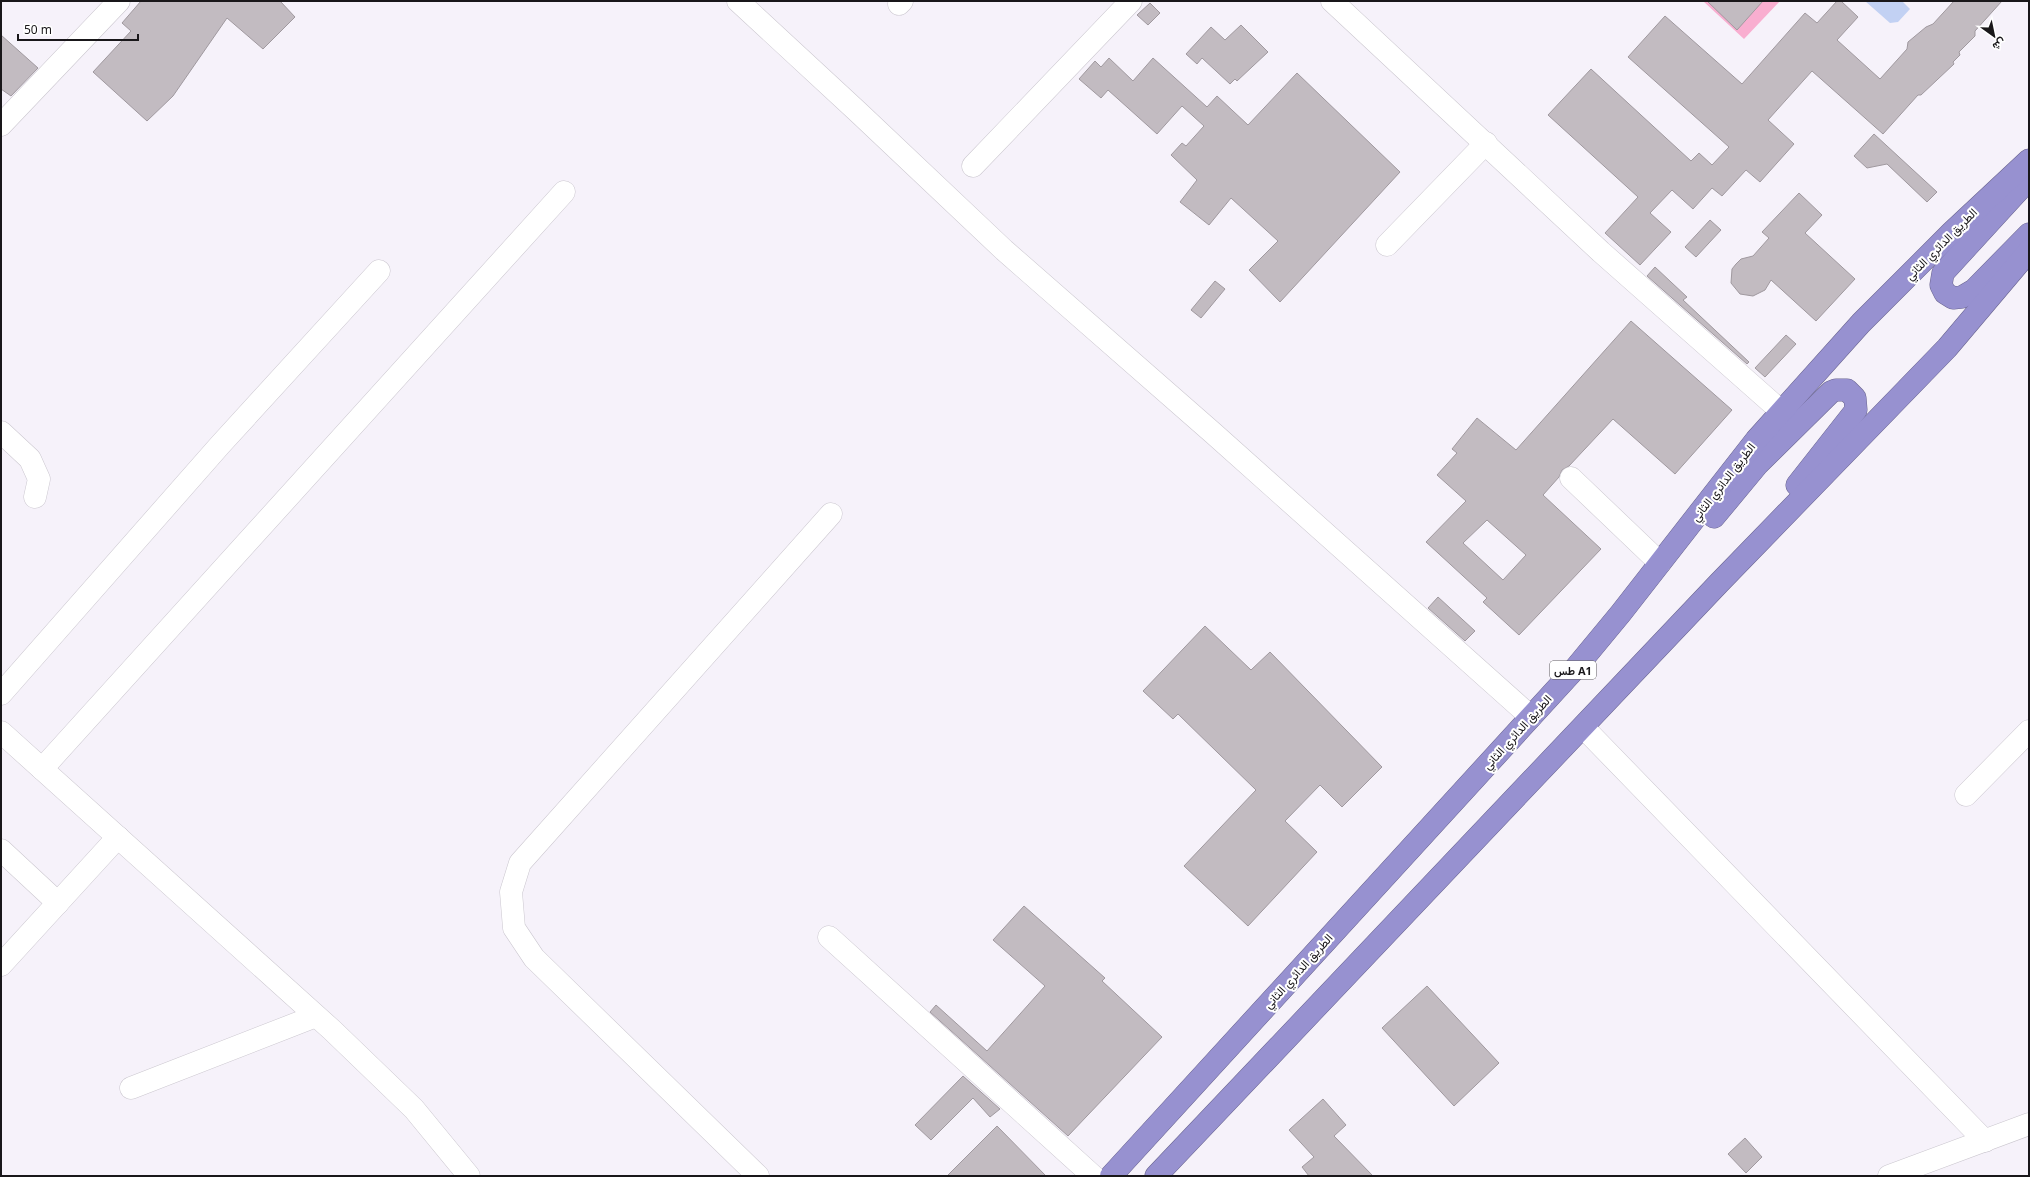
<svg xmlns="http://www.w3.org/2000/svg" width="2030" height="1177" font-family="'Noto Sans',Vazirmatn,sans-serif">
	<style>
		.green { fill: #f9aed0 }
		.water { fill: #c2d1f3 }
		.building { fill: #c2bbc1; stroke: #a0999f; fill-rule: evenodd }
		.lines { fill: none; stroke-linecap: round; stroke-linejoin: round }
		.minor-casing { stroke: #cbc7cf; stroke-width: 23 }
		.highway-casing { stroke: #6b6690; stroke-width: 23 }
		.minor { stroke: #fff; stroke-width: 22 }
		.highway { stroke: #9791d0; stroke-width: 22 }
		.labels { text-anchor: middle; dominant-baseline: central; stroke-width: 4; stroke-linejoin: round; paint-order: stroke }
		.shield { fill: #fff; stroke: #5e5d5f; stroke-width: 1 }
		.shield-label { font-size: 11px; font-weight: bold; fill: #19171a }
		.street-label { font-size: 12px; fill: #19171a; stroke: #fff }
	</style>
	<rect width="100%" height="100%" fill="#f6f2fa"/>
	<!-- green -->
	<path class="green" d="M1703,1H1780L1744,39Z"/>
	<!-- water -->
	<path class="water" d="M1865,1H1902L1910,9L1898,22L1890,23Z"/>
	<!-- building -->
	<g class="building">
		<path d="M141,1H280L295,17L263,49L227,18L173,96L147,121L93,72L131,31L122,23Z"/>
		<path d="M1707,1H1763L1737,30Z"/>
		<path d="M1837,1H1841L1858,17L1837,40L1880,79L1907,49L1908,42L1926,27L1933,24L1954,1H2002L1975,31V36L1959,52L1960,55L1953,62L1954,64L1921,95H1918L1883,134L1812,71L1768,120L1794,144L1760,182L1746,170L1722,196L1712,188L1693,209L1672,190L1650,213L1671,232L1640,265L1605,233L1638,197L1548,115L1591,69L1691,161L1699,153L1712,165L1729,147L1628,57L1665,16L1742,84L1805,13L1817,23Z"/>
		<path d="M1150,3L1160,13L1148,25L1137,15Z"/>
		<path d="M1241,25L1268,52L1237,81L1235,79L1230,84L1202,58L1197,64L1186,54L1211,27L1225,40Z"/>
		<path d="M1,35L38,68L11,96L1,89Z"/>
		<path d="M1109,58L1133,81L1153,58L1207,107L1217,96L1248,125L1297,73L1400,172L1280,302L1249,270L1278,241L1231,198L1209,225L1180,202L1197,180L1171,155L1182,143L1186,146L1204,126L1182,106L1157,134L1108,90L1101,98L1079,79L1095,61L1101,67Z"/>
		<path d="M1874,134L1937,192L1927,202L1887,164L1867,168L1854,156Z"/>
		<path d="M1799,193L1822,215L1805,233L1855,279L1816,321L1771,280L1765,290L1753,296L1740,294L1731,283L1732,269L1736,264L1741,259L1753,256L1769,238L1762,232Z"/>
		<path d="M1710,220L1721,230L1696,257L1685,247Z"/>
		<path d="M1655,267L1687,297L1683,300L1749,362L1747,364L1647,276Z"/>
		<path d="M1215,281L1225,289L1201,318L1191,310Z"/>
		<path d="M1631,321L1732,410L1675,474L1613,419L1569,466L1562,470L1559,477L1543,495L1601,549L1519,635L1483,602L1487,598L1426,542L1466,501L1437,475L1457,453L1452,449L1477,418L1516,450ZM1487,520L1526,555L1503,580L1463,543Z"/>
		<path d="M1786,335L1796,344L1765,377L1755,368Z"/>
		<path d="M1438,597L1475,631L1465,641L1428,608Z"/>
		<path d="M1205,626L1251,670L1270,652L1382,767L1342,807L1320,785L1285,821L1317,852L1248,926L1184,866L1256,790L1178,714L1173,719L1143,691Z"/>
		<path d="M1024,906L1105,978L1102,981L1162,1037L1068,1136L930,1012L936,1005L987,1051L1045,986L993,940Z"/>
		<path d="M1427,986L1499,1063L1454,1106L1382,1028Z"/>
		<path d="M963,1076L1000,1109L990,1117L973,1098L931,1140L915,1125Z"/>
		<path d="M1323,1099L1346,1125L1334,1136L1373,1176H1309L1302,1167L1314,1157L1289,1130Z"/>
		<path d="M997,1126L1046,1176H947Z"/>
		<path d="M1745,1138L1762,1157L1746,1173L1728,1154Z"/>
	</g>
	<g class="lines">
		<defs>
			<g id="minor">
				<path d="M738,1L858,112L1004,250L1213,433L1531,717"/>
				<path d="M1332,1L1601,252L1782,412"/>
				<path d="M899,4L902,1"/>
				<path d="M1,125L119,1"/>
				<path d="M973,166L1131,1"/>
				<path d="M1387,245L1486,143"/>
				<path d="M1,432L30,459L39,479L35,497"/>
				<path d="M1571,478L1660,563"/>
				<path d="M1,694L220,445L379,271"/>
				<path d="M1584,728L1985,1141"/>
				<path d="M1,732L332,1030L414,1109L469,1176"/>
				<path d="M42,769L564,192"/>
				<path d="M1966,795L2029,731"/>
				<path d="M1,850L58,903"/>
				<path d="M829,937L1093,1176"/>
				<path d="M1,965L118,837"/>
				<path d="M131,1088L316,1016"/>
				<path d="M758,1176L534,958L514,928L511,892L520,863L831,514"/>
				<path d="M1889,1176L2029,1124"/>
			</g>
			<g id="highway">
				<path d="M2029,179L1943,273L1941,285L1945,293L1953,298L1962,297L1974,290L2029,234"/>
				<path d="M1714,517L1758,464L1831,392L1836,390H1847L1855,398L1856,410L1797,485"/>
				<path d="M1111,1176L1573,671L1621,613L1756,440L1861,323L1952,232L2029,160"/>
				<path d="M1156,1176L1719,583L1947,348L2029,251"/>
			</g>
		</defs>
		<!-- minor casing -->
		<use href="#minor" class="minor-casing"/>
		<!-- highway casing -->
		<use href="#highway" class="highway-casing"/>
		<!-- minor -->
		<use href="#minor" class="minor"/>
		<!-- highway -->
		<use href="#highway" class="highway"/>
	</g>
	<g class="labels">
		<!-- shield labels -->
		<rect class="shield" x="1550" y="661" width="46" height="18" rx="3"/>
		<g class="shield-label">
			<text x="1573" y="670">طس A1</text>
		</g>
		<!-- street labels -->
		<g class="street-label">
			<text transform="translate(1941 244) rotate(-45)">الطريق الدائري الثاني</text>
			<text transform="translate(1723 482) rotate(-52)">الطريق الدائري الثاني</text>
			<text transform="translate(1517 732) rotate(-48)">الطريق الدائري الثاني</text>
			<text transform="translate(1298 971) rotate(-48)">الطريق الدائري الثاني</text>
		</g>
	</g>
	<!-- border -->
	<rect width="2030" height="1177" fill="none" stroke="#19171a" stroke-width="4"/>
	<!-- north arrow -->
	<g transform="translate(1994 36) rotate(147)" stroke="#ffffff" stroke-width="3" paint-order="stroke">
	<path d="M0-3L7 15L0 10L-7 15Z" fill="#19171a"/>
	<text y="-6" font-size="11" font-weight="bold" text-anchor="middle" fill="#19171a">ش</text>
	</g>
	<!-- scale -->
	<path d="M18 34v6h120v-6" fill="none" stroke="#19171a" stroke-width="2"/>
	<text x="24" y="34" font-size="12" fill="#19171a" stroke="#ffffff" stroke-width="3" paint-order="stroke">50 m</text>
</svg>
